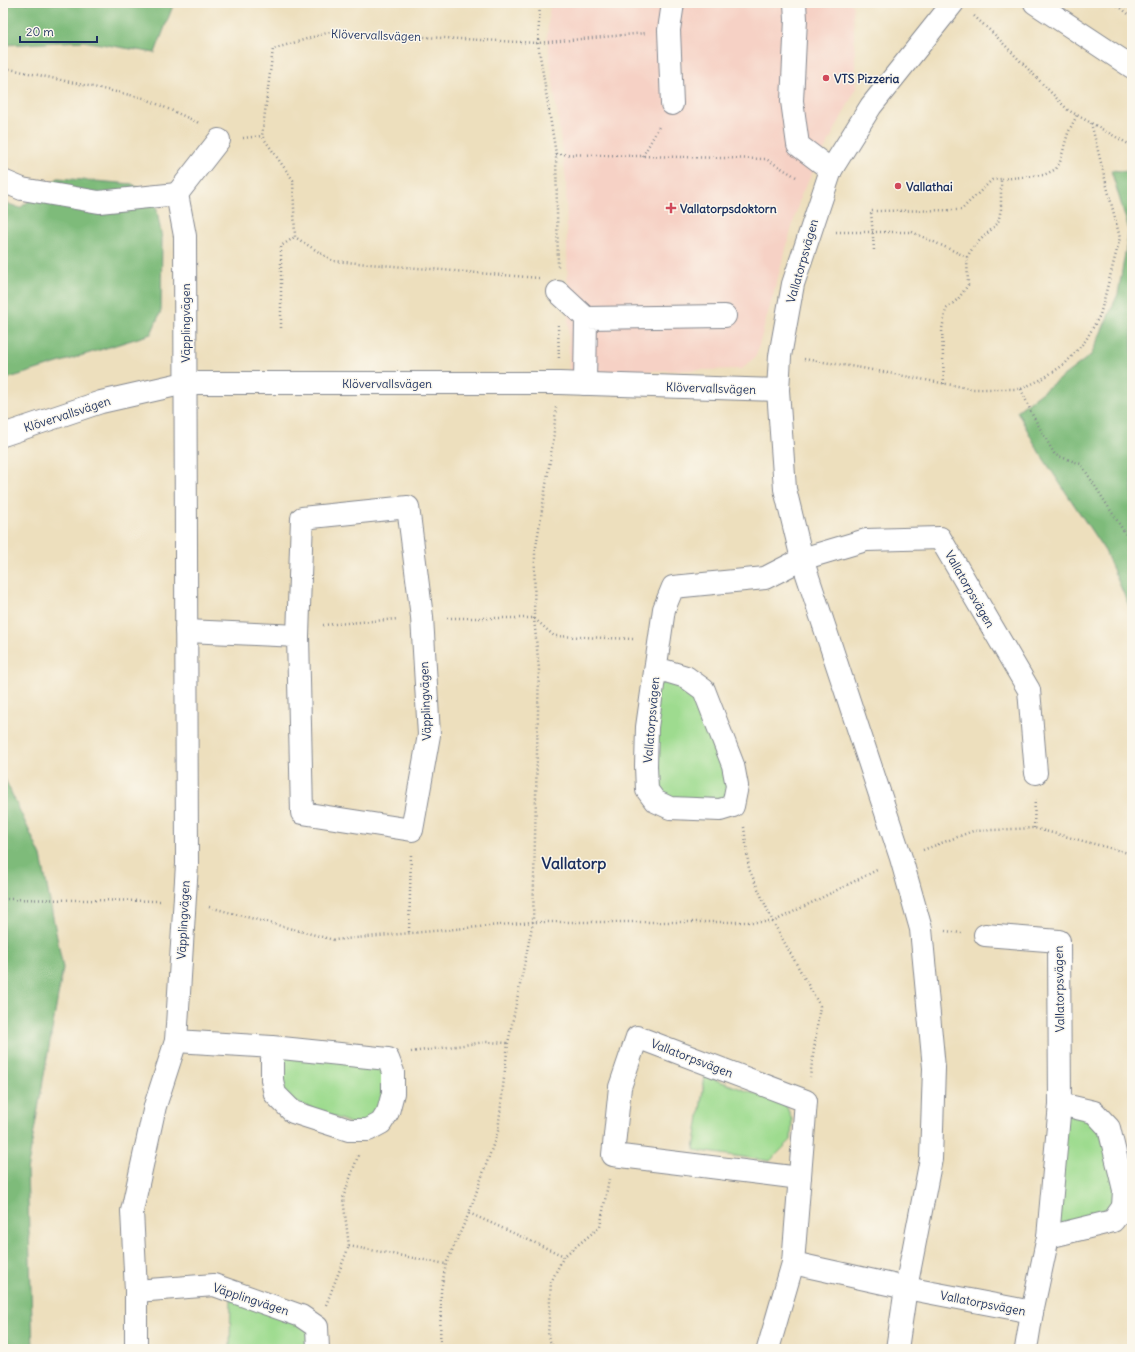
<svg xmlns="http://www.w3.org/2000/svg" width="1135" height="1352" font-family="Delius,sans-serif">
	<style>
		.built { fill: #f6d1c5 }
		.green { fill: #9edb8f; stroke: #5c8576 }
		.forest { fill: #7ebb7a; stroke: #4c756c }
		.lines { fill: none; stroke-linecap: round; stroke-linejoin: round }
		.minor-casing { stroke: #84878e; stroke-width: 24 }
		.major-casing { stroke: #84878e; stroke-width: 24 }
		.path { stroke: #84878e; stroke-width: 2.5; stroke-dasharray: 1 3; stroke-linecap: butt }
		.minor { stroke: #fff; stroke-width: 22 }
		.major { stroke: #fff; stroke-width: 22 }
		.poi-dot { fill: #d1495b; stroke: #fbf7ec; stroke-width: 1.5 }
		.labels { text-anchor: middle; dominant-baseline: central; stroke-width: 3; stroke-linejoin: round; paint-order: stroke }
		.street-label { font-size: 12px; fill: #1b2f5e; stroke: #fbf7ec }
		.poi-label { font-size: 12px; font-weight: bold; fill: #1b2f5e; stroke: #fbf7ec; text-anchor: start }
		.district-label { font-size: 16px; font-weight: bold; fill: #1b2f5e; stroke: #fbf7ec }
	</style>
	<rect width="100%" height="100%" fill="#fbf7ec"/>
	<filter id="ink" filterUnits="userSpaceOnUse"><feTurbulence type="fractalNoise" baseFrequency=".025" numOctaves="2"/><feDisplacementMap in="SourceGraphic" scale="8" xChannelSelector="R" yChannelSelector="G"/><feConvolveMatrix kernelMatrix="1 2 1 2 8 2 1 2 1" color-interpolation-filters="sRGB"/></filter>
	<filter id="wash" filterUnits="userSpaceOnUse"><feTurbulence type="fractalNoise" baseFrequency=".012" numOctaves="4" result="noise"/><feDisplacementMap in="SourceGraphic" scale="16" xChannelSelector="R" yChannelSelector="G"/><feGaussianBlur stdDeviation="0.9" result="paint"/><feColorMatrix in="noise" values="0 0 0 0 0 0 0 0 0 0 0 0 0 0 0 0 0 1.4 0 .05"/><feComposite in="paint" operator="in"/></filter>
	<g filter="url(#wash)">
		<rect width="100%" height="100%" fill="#eddfbd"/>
		<!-- built -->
		<path class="built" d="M550,3H851L853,6L856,89L801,195L756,356L742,369L569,373L566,180L547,37Z"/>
		<!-- green -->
		<g class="green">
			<path d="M656,668L704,690L733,806L670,808L646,766Z"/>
			<path d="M272,1047L388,1059L393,1093L368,1130L275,1094Z"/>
			<path d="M705,1076L786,1105L792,1120L791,1140L770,1161L694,1150Z"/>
			<path d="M1060,1104L1094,1112L1123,1207L1048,1237Z"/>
			<path d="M231,1298L308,1328L309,1349H230Z"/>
		</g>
		<!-- forest -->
		<g class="forest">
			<path d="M3,3H174L155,53L83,41L3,45Z"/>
			<path d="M1111,170L1132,172V613L1105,551L1039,452L1017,411L1091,355L1118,294L1129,230Z"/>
			<path d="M58,178L132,184L155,199L162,239L161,311L151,334L3,380V202L20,208Z"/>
			<path d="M3,775L41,856L63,968L27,1171L33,1349H3Z"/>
		</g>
	</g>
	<g filter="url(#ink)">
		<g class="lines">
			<defs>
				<g id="minor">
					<path d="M795,3L796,19L792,101L798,145L831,170"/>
					<path d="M672,104L669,30L673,3"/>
					<path d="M3,181L22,189L99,202L177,194L185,236L187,864L176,1041L155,1106L132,1211L136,1291V1349"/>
					<path d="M177,194L219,140"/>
					<path d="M558,292L586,318"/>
					<path d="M585,384L586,318L725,316"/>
					<path d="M3,435L101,402L185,383H559L778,390"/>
					<path d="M186,631L298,636L302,813L412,830L429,735L422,617L408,507L302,518L298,636"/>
					<path d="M656,668L686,677L704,690L733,765L737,786L733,806L720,810L670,808L655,801L647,790L646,766L647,727L664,609L673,587L765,578L802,559L866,540L940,538L1029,690L1036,773"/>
					<path d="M985,935L1059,941L1060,1104L1048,1237L1032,1312L1026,1349"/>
					<path d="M176,1041L272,1047V1080L275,1094L293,1112L349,1130H368L381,1123L388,1112L393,1093V1072L388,1059L272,1047"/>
					<path d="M1060,1104L1094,1112L1109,1128L1124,1190L1123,1207"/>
					<path d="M1048,1237L1113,1221L1123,1207H1132"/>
					<path d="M793,1263L906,1288L1032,1312"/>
					<path d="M136,1291L214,1285L301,1316L317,1327L318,1349"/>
					<path d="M768,1349L793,1263L806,1101L637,1037L620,1087L613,1155L800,1178"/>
					<path d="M897,1349L906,1288L931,1159L934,1068L921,929L901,858L802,559L785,489L778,390L780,356L793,284L831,170L871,106L953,3"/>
				</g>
				<path id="major" d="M1035,3L1132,67"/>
			</defs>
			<!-- minor casing -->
			<use href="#minor" class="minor-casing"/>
			<!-- major casing -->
			<use href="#major" class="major-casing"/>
			<!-- path -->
			<g class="path">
				<path d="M540,3L538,43L556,154L558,268"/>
				<path d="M1115,3L1132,17"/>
				<path d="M974,16L994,34L1068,110L1132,146"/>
				<path d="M3,64L10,69L144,98L197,122L200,124"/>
				<path d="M243,138L262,136"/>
				<path d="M556,154L766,159L798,178"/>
				<path d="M643,156L660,125"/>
				<path d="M836,232H912L967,257"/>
				<path d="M874,250L871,211L961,210L992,180L1001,179"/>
				<path d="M539,278L333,261L295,237L293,180L262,136L273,49L330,32L538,43L646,33"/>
				<path d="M558,325L559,360"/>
				<path d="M281,328V246L295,237"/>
				<path d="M804,359L862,368L973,389H1021L1042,379L1065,364L1086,340L1100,315L1120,238L1091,123"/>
				<path d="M944,384L942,329L946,309L958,299L968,285L967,257L974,246L998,223L1001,209V179L1044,175L1056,169L1060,162L1068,133L1077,115"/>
				<path d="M1021,389L1033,416L1055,455L1081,464L1132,544"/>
				<path d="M447,618H534L554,636L635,639"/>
				<path d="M323,625L398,619"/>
				<path d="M744,827L749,869L773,922L820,1006L810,1077"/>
				<path d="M1034,828L1035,797"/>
				<path d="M923,850L973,831L1034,828L1132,854"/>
				<path d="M3,899L160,901"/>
				<path d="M209,907L334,940L533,922H773L879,869"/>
				<path d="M945,931L962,933"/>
				<path d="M409,932L411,854"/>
				<path d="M411,1052L486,1042L508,1043"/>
				<path d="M469,1213L564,1256"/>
				<path d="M349,1246L446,1264"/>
				<path d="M326,1305L349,1246L343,1198L359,1153"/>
				<path d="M440,1349L441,1290L446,1264L469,1213L498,1131L508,1043L533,922L539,669L534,618L535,553L553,442L556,407"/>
				<path d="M554,1349L548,1337L551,1282L564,1256L600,1227L609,1179"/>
			</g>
			<!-- minor -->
			<use href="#minor" class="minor"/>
			<!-- major -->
			<use href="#major" class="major"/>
		</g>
	</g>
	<!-- markers -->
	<g class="poi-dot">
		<circle cx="826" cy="78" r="4"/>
		<circle cx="898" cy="186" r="4"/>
		<path d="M669 202h4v4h4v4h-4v4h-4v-4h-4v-4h4z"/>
	</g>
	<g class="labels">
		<!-- street labels -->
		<g class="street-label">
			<text transform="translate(376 35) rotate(2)">Klövervallsvägen</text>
			<text transform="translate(802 261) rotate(-74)">Vallatorpsvägen</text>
			<text transform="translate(185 323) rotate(-90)">Väpplingvägen</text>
			<text x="387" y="383">Klövervallsvägen</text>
			<text transform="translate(711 388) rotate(2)">Klövervallsvägen</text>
			<text transform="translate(67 414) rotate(-18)">Klövervallsvägen</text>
			<text transform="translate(970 589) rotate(60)">Vallatorpsvägen</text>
			<text transform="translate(425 701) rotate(-92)">Väpplingvägen</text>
			<text transform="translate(651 720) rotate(-85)">Vallatorpsvägen</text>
			<text transform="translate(183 920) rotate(-87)">Väpplingvägen</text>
			<text transform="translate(1059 989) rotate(-91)">Vallatorpsvägen</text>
			<text transform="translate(692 1058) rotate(21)">Vallatorpsvägen</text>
			<text transform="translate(251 1299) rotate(18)">Väpplingvägen</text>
			<text transform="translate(983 1303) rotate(11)">Vallatorpsvägen</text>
		</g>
		<!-- poi labels -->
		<g class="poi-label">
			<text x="834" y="78">VTS Pizzeria</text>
			<text x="906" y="186">Vallathai</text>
			<text x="680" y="208">Vallatorpsdoktorn</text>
		</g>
		<!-- district labels -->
		<g class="district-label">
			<text x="574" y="863">Vallatorp</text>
		</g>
	</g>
	<!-- margin -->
	<rect width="1135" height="1352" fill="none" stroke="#fbf7ec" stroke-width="16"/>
	<!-- scale -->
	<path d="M20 36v6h77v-6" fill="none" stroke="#1b2f5e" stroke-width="2"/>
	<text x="26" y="36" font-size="12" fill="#1b2f5e" stroke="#fbf7ec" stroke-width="3" paint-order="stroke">20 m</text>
</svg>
